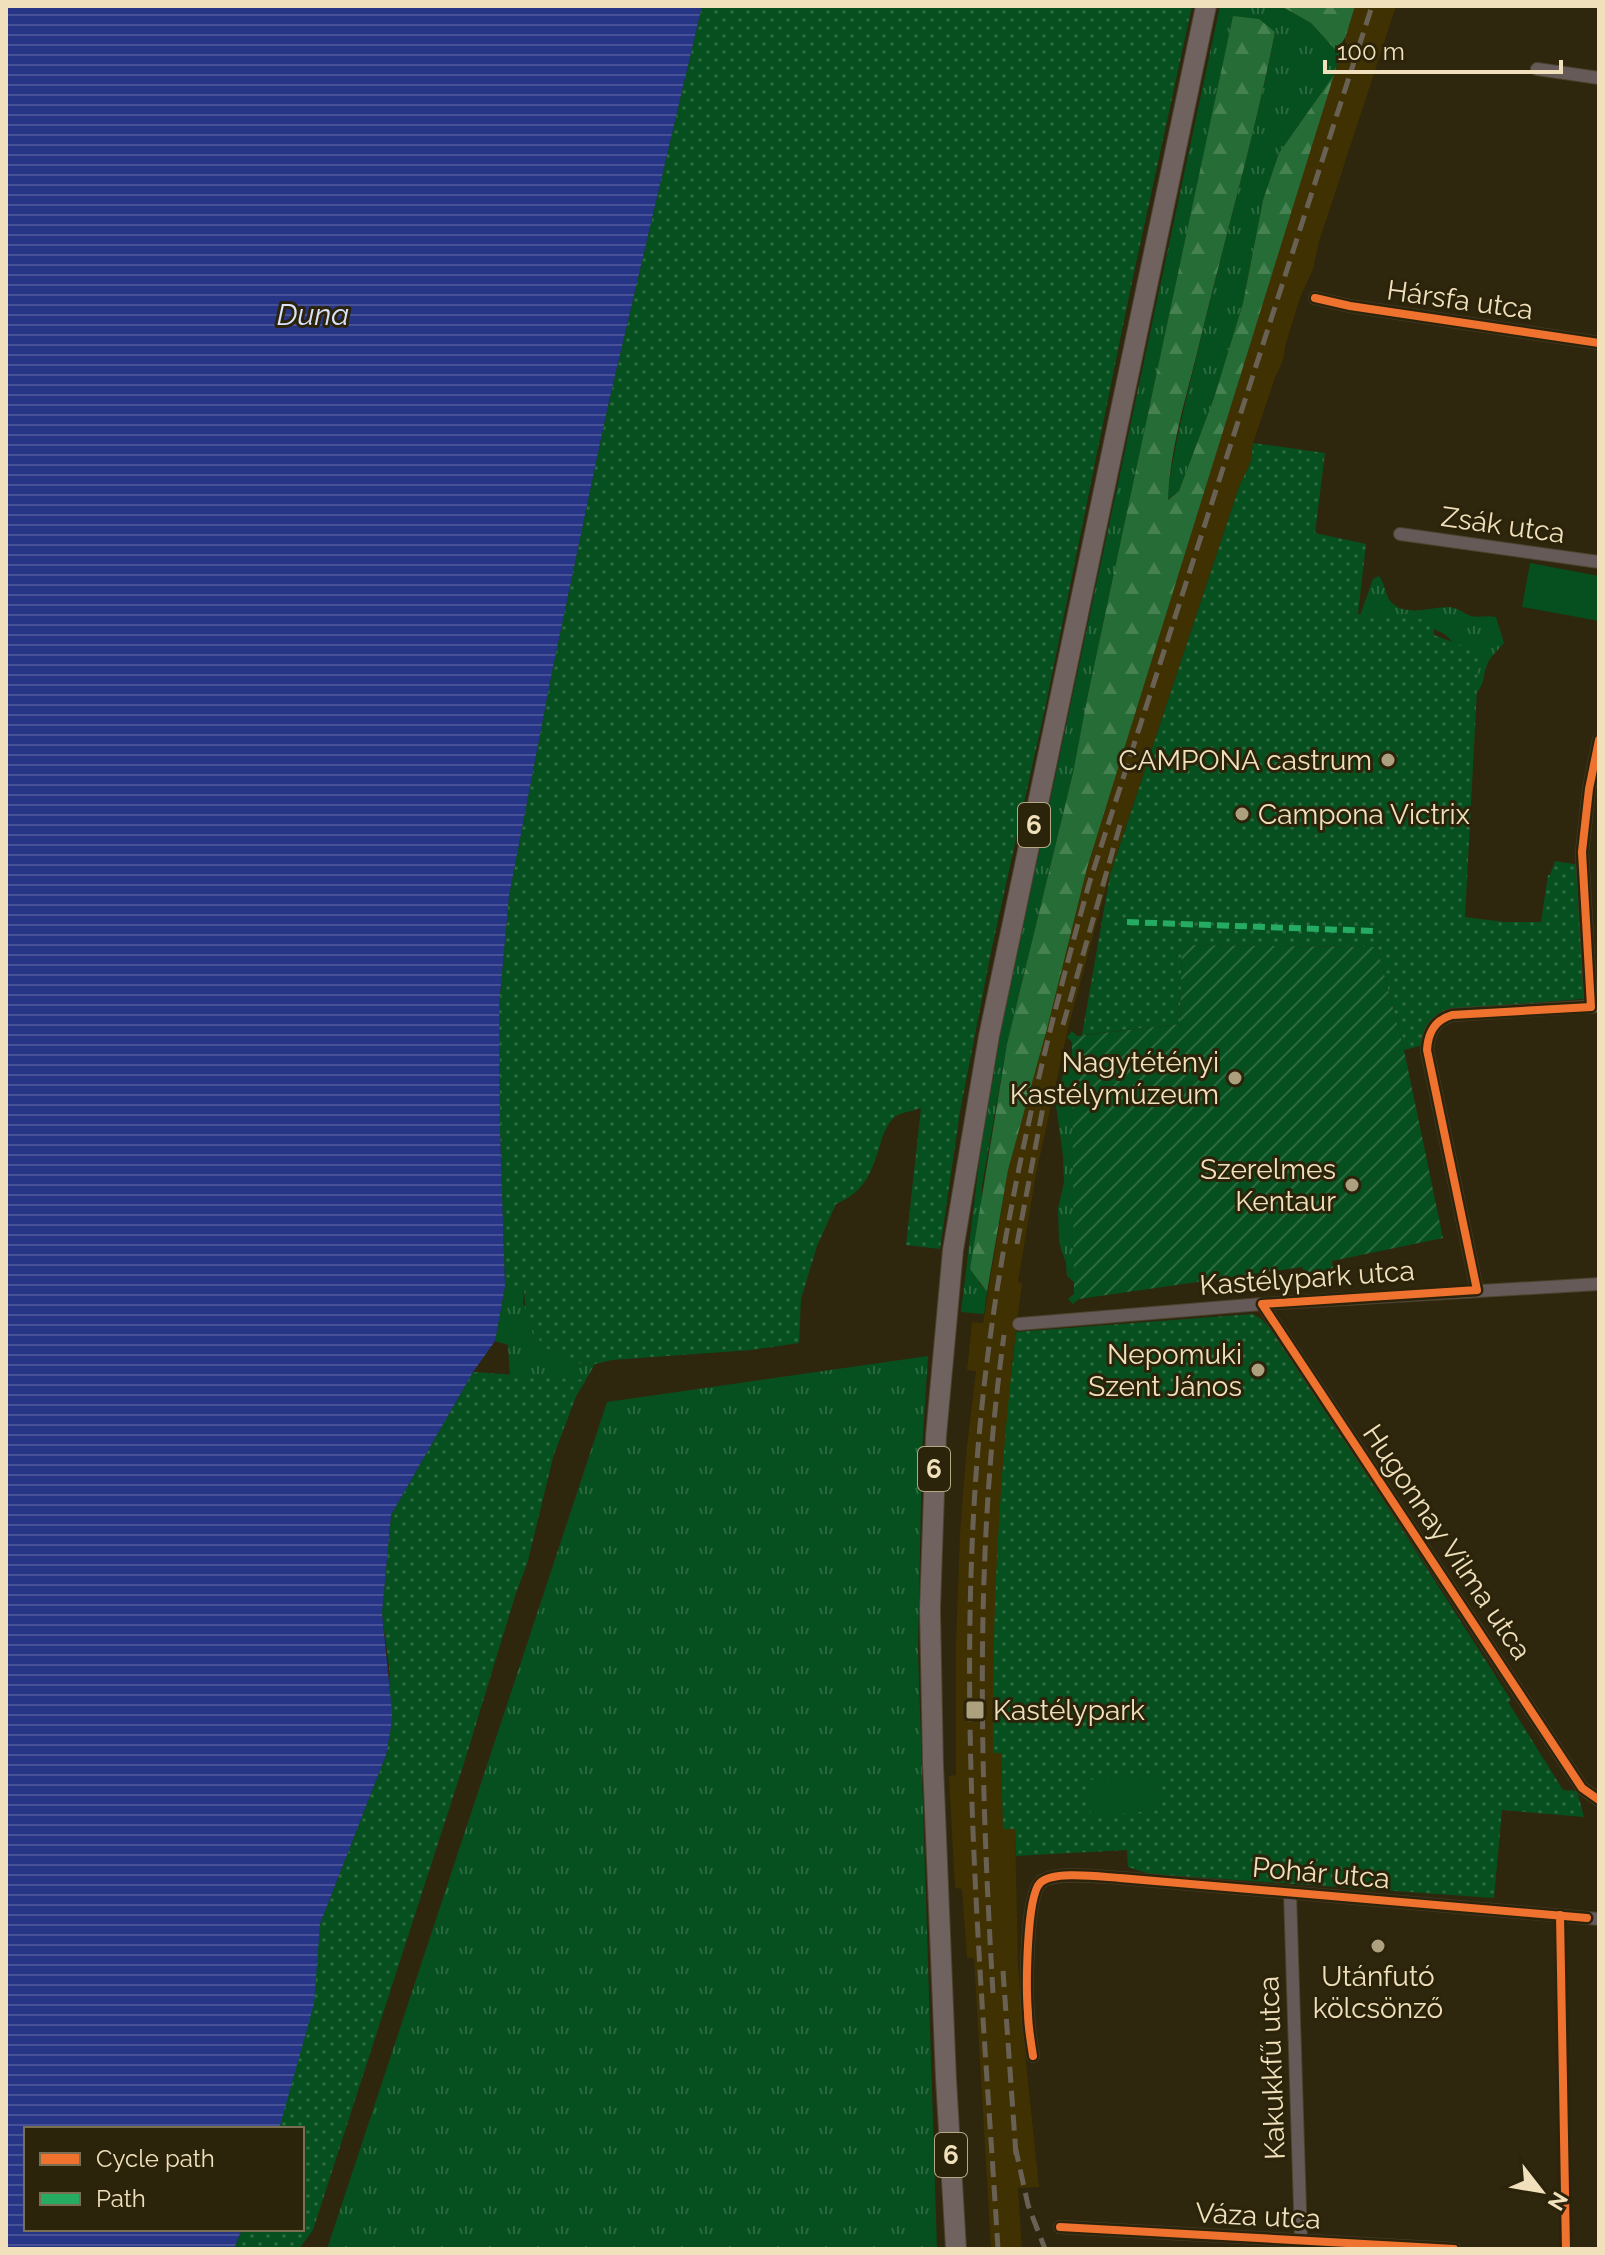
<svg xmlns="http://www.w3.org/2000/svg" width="1605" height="2255" font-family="Raleway,sans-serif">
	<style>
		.built { fill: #403102 }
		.grass { fill: url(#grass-tufts) }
		.forest { fill: url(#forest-firs) }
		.park { fill: url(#park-dots) }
		.garden { fill: url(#garden-furrows) }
		.pitch { fill: #06501f }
		.water { fill: url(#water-rules) }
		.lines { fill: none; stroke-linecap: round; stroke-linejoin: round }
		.minor-casing { stroke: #4b422c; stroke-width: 14 }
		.primary-casing { stroke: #4b422c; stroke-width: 22 }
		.minor { stroke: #655a58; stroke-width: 12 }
		.primary { stroke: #6f625f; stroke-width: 20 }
		.rail { stroke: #6a6155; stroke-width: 5; stroke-dasharray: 16 8; stroke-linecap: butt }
		.quiet { stroke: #26ab63; stroke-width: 6; stroke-dasharray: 12 6; stroke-linecap: butt }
		.cycleway-casing { stroke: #2c230b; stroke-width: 13 }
		.cycleway { stroke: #ef722f; stroke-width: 8 }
		.poi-dot { fill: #aca07f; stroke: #2c230b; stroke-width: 3 }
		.labels { text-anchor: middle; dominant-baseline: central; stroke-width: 6; stroke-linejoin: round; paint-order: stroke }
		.shield { fill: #2c230b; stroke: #b5a887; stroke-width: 2 }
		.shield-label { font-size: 26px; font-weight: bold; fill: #f0e1bc }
		.street-label { font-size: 28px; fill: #f0e1bc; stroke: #2c230b }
		.poi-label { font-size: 28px; fill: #f0e1bc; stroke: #2c230b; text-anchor: end }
		.water-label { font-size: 30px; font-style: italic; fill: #d9e3fc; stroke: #2c230b }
	</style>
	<defs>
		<pattern id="grass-tufts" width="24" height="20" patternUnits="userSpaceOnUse" patternTransform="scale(2)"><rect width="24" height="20" fill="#06501f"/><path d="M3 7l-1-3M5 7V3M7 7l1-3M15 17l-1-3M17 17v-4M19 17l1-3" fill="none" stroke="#2b693e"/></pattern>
		<pattern id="forest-firs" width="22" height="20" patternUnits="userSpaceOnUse" patternTransform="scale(2)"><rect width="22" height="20" fill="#266c36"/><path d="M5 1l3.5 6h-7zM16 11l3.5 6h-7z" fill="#468151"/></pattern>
		<pattern id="park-dots" width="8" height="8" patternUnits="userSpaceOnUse" patternTransform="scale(2)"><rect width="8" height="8" fill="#06501f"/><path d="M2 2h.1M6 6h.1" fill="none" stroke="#2b693e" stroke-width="1.8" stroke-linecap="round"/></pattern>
		<pattern id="garden-furrows" width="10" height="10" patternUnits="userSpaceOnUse" patternTransform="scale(2)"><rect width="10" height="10" fill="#06501f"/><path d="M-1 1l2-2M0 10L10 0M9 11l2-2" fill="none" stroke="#2b693e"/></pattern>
		<pattern id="water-rules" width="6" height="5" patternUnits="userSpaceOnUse" patternTransform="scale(2)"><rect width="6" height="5" fill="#263586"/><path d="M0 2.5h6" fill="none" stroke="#465295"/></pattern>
	</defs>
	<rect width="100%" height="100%" fill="#2e260d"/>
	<!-- built -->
	<path class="built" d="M1355,6H1396L1319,242L1313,269L1300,298L1286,343L1283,360L1275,378L1253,443L1251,461L1239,487L1110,874L1069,1024L1036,1174L1018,1282L1022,1283L1012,1364L993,1753H1001L1003,1829H1015L1018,1966L1023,2034L1039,2187L1018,2188L1022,2249H991L974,1958H967L962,1889L955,1888L949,1776L956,1775V1644L960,1533L967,1446L976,1371L967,1370L972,1322L983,1323L1008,1170L1048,1025L1087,868Z"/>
	<!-- grass -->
	<g class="grass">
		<path d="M1220,6H1281L1311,23L1340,55L1334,75L1279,153L1263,200L1243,303L1214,398L1179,491L1167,500C1173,448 1187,397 1199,346C1224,241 1254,138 1275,33L1259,20L1233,17L1087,699L1073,773L1007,1044L982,1186L979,1283L987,1292L984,1314L961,1312L980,1155L1002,1026Z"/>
		<path d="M1379,576C1386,585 1385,597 1392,603C1407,617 1431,607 1448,607C1460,608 1462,613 1471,616C1479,618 1488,615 1496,617L1504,643C1500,648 1494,653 1490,659C1479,678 1490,681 1469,701C1465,684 1464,661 1455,646C1440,617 1385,625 1357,624L1373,579Z"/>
		<path d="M1080,1049L1081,1288L1067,1276L1066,1263L1059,1242L1058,1208L1064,1182L1063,1156L1056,1105L1067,1057Z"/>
		<path d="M505,1287H524L523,1304L573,1363L595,1364L576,1396L553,1457L527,1564L520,1550L508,1345L495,1341Z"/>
		<path d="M928,1356L922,1450L918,1649L937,2249H327L607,1402Z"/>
	</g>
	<!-- forest -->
	<g class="forest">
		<path d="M1281,6H1355L1340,55L1311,23Z"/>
		<path d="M1233,16L1259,19L1275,32C1254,139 1223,244 1198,349C1186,398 1170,449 1168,500L1179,491L1214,398L1243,303L1263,200L1279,153L1334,75L1087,868L1048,1025L1008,1170L987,1292L970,1269L1007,1044L1073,773L1087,699Z"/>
	</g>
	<!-- park -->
	<g class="park">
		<path d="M702,6H1192L1130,291L1047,699L991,952L960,1112L940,1249L906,1245L921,1108C913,1111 903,1112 896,1116C889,1121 885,1131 882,1138C873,1169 867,1191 836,1204L817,1246L801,1299L799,1343L751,1350L612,1360L595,1364L573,1363L546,1348L526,1324L524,1288L505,1287L500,1131L499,1006L509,896L552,672L607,410Z"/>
		<path d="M1253,443L1325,453L1315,533L1366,544L1358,614L1434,620V635L1479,652L1465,917L1504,922H1541L1548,875H1550L1555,861L1580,865L1585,996L1583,999L1451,1009L1444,1012L1424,1045L1404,1050L1377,947L1182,945L1180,1024L1082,1035L1110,875L1239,487L1251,461Z"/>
		<path d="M1252,1314L1260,1318L1277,1334L1511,1700L1508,1702L1563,1790L1577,1791L1584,1817L1502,1810L1494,1898L1150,1874L1128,1867L1127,1850L1016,1856L1015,1829H1003L1001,1753H993C992,1612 999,1473 1016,1332Z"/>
		<path d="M473,1372L586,1380L576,1396L553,1457L527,1564L516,1593L465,1760L313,2230L299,2249H234L242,2229H302V2129H279L320,1924L386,1755L391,1727L389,1666L382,1613L391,1515Z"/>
	</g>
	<!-- garden -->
	<path class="garden" d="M1182,945L1377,947L1404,1050L1443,1238L1332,1261L1333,1269L1316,1273L1304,1271L1302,1267L1079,1299L1073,1304L1068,1299L1074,1294L1072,1042L1067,1037L1072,1031L1077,1036L1180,1024Z"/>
	<!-- pitch -->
	<g class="pitch">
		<path d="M1530,563L1599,576V621L1522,607Z"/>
		<path d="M1158,1774L1161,1810L1091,1816L1088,1780Z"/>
	</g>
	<!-- water -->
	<path class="water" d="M6,6H702L607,410L552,672L509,896L499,1006L500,1131L505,1287L495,1341L473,1372L391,1515L382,1613L392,1712L391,1727L386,1755L320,1924L314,2004L279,2129H26V2229H242L234,2249H6Z"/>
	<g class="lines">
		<defs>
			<g id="minor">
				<path d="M1537,69L1599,78"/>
				<path d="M1315,298L1350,306L1599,343"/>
				<path d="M1400,534L1599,562"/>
				<path d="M1591,1007L1582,852L1589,789L1599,740"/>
				<path d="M1477,1290L1427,1050C1428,1032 1435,1020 1452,1015L1599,1006"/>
				<path d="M1262,1304L1582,1788L1599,1800"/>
				<path d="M1019,1324L1262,1304L1599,1284"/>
				<path d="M1290,1893L1301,2240"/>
				<path d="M1033,2056C1031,2042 1028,2027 1028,2013C1026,1990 1026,1898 1040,1883C1053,1870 1102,1877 1120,1878L1599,1919"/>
				<path d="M1060,2227L1454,2249"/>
			</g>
			<path id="primary" d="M956,2249L946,2079L933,1764L930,1609L936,1436L953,1250L989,1036L1206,6"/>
		</defs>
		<!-- minor casing -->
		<use href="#minor" class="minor-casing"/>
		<!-- primary casing -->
		<use href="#primary" class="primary-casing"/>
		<!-- minor -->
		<use href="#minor" class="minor"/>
		<!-- primary -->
		<use href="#primary" class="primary"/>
		<!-- rail -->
		<g class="rail">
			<path d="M1063,1025L1120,825"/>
			<path d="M1017,1244L1044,1102"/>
			<path d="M1003,1971L1016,2155"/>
			<path d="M993,1993C980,1772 974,1555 1004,1335"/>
			<path d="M1015,2146L1028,2205L1045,2249"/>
			<path d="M998,2249C982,1986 957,1724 977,1461C992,1264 1036,1073 1089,884L1372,6"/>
		</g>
		<!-- quiet -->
		<path class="quiet" d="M1127,922L1374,931"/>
		<defs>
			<g id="cycleway">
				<path d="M1315,298L1350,306L1599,343"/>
				<path d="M1599,740L1589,789L1582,852L1591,1007L1452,1015C1435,1020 1428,1032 1427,1050L1477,1290L1262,1304L1582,1788L1599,1800"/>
				<path d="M1560,1915L1566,2249"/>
				<path d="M1033,2056C1031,2042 1028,2027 1028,2013C1026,1990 1026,1898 1040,1883C1053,1870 1102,1877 1120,1878L1587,1918"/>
				<path d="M1060,2227L1454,2249"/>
			</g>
		</defs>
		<!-- cycleway casing -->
		<use href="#cycleway" class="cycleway-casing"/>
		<!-- cycleway -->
		<use href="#cycleway" class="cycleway"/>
	</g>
	<!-- markers -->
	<g class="poi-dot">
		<circle cx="1388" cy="760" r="8"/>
		<circle cx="1242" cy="814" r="8"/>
		<circle cx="1235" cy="1078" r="8"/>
		<circle cx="1352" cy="1185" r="8"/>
		<circle cx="1258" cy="1370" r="8"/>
		<rect x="965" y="1700" width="20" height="20" rx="4"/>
		<circle cx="1378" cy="1946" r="8"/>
	</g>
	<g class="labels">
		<!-- shield labels -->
		<g class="shield">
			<rect x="1018" y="803" width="32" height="44" rx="6"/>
			<rect x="918" y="1447" width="32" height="44" rx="6"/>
			<rect x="935" y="2133" width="32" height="44" rx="6"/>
		</g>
		<g class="shield-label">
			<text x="1034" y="825">6</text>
			<text x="934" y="1469">6</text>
			<text x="951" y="2155">6</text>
		</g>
		<!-- street labels -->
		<g class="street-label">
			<text transform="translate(1460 300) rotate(8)">Hársfa utca</text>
			<text transform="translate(1503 525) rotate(8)">Zsák utca</text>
			<text transform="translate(1307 1278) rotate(-4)">Kastélypark utca</text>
			<text transform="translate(1447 1542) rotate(56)">Hugonnay Vilma utca</text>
			<text transform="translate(1321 1873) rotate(5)">Pohár utca</text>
			<text transform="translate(1272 2068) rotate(-92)">Kakukkfű utca</text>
			<text transform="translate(1258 2216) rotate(3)">Váza utca</text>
		</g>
		<!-- poi labels -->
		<g class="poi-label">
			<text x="1372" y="760">CAMPONA castrum</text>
			<text x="1258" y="814" text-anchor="start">Campona Victrix</text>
			<text x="1219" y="1062">Nagytétényi<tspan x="1219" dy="32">Kastélymúzeum</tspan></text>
			<text x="1336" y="1169">Szerelmes<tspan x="1336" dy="32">Kentaur</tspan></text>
			<text x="1242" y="1354">Nepomuki<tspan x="1242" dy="32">Szent János</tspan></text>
			<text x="993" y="1710" text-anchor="start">Kastélypark</text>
			<text x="1378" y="1976" text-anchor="middle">Utánfutó<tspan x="1378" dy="32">kölcsönző</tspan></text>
		</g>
		<!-- water labels -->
		<g class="water-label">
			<text x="313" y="314">Duna</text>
		</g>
	</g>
	<!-- border -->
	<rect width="1605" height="2255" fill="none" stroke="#f0e1bc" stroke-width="16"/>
	<!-- legend -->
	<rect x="24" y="2127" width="280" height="104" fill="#2c230b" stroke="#7a6f52" stroke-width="2"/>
	<rect x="40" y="2153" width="40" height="12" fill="#ef722f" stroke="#7a6f52" stroke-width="2"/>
	<text x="96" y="2167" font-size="24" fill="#f0e1bc">Cycle path</text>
	<rect x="40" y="2193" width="40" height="12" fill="#26ab63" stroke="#7a6f52" stroke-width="2"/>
	<text x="96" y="2207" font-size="24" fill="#f0e1bc">Path</text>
	<!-- north arrow -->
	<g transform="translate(1541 2191) rotate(121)" stroke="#2c230b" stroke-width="6" paint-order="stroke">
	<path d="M0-6L14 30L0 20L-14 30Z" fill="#f0e1bc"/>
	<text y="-12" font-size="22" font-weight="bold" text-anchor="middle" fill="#f0e1bc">N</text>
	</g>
	<!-- scale -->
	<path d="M1325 60v12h236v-12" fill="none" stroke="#f0e1bc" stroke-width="4"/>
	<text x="1337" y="60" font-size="24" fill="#f0e1bc" stroke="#2c230b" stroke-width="6" paint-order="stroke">100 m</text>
</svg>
